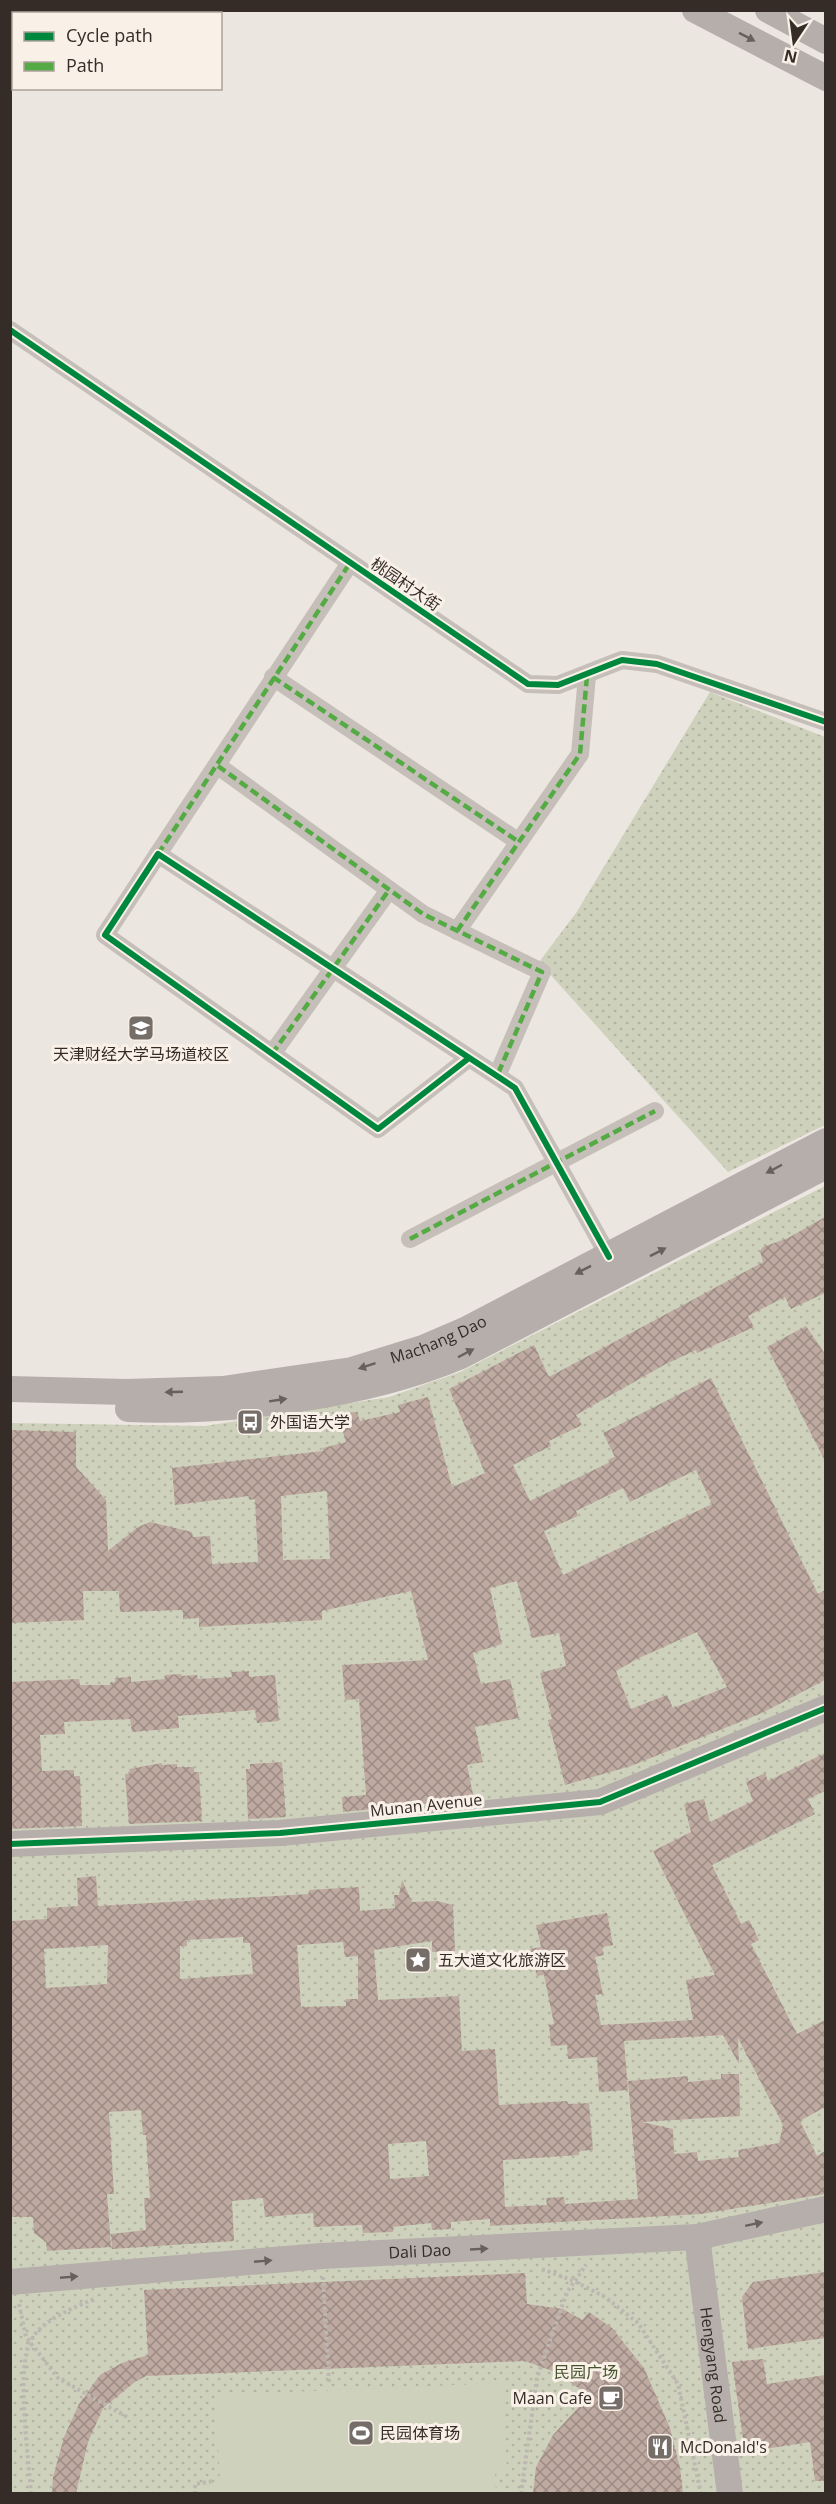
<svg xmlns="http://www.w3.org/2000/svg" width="836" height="2504" font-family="'Open Sans','Noto Sans SC',sans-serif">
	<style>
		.park { fill: url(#park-dots) }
		.pitch { fill: #ced1bb }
		.building { fill: url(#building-cross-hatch); fill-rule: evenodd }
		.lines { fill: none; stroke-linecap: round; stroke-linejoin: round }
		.path { stroke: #bdb7b2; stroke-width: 4; stroke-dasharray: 3 3; stroke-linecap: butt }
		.street { stroke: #c5beb9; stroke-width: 18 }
		.secondary { stroke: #b5aeaa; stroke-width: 26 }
		.quiet { stroke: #54ab44; stroke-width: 4.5; stroke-dasharray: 9 4.5; stroke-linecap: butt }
		.cycleway-casing { stroke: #f9f0e8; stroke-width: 10 }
		.cycleway { stroke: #00873e; stroke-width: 6 }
		.oneway { fill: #68605c }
		.labels { text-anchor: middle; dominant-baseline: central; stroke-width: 6; stroke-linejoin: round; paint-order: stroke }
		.street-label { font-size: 16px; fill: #352c28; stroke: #f9f0e8 }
		.poi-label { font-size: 16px; fill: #352c28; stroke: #f9f0e8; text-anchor: start }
		.park-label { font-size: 16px; fill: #46532d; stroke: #f9f0e8 }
	</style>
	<defs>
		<pattern id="park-dots" width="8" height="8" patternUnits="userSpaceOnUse" patternTransform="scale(1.5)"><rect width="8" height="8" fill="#ced1bb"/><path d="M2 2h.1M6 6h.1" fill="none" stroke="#b2b4a1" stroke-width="1.8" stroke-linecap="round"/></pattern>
		<pattern id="building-cross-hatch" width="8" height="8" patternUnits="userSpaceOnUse" patternTransform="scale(1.5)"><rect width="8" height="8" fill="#bfaaa2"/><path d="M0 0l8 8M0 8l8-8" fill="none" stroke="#9c8b84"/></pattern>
	</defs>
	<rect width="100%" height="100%" fill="#ece6e0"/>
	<!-- park -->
	<g class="park">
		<path d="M710,692L825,737V1125L728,1172L539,962L576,913Z"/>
		<path d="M825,1186V2493L11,2494V1423L205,1426L389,1397L460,1372Z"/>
	</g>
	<!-- pitch -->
	<path class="pitch" d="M503,2383L507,2471H495L496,2493H203L202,2486L220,2485L216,2395Z"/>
	<!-- building -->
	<g class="building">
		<path d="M825,1217V1293L791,1309L785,1297L748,1316L754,1327L697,1353L696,1350L664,1365L576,1415L582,1425L549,1441L551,1446L513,1465L530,1501L610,1462L609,1459L615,1457L603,1433L711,1378L818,1594L825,1590V1680L762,1713L631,1766L565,1785L548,1720L552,1719L540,1673L566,1666L559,1633L532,1638L517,1581L490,1588L502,1644L473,1653L481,1684L510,1679L519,1718L475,1727L483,1762L467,1765L474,1799L343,1812L342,1797L366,1795L359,1699L345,1700L342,1665L428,1660L411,1591L322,1611V1620L199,1627V1618L183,1619V1610L120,1612L119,1591H83L84,1620L10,1623V1430L76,1432V1467L106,1500L108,1551L138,1527L150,1522L192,1532L193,1537L210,1536L212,1564L258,1562L255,1499L249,1500V1496L175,1505L172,1468L323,1451V1448L346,1442L338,1414L357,1412L360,1421L400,1412L398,1405L428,1397L452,1487L485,1473L449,1389L534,1345L549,1377L763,1262L760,1251L763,1247L788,1238ZM696,1470L712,1504L563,1575L544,1531L578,1516L576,1511L623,1488L630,1502ZM327,1491L330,1559L283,1560L281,1496ZM697,1632L727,1687L673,1708L667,1695L631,1709L616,1671L637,1659Z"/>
		<path d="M806,1326L825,1354V1461L767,1347Z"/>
		<path d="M249,1671V1677L275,1675L279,1721L257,1723L255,1710L178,1716L179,1728L132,1732L130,1719L64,1722L65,1734L40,1735L42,1771L74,1770V1776H80L82,1826L10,1829V1682L79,1679L80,1685H110L111,1682H115V1678L131,1677V1682L165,1679V1675L181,1674L182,1676L197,1675L198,1679L232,1677L231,1672Z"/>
		<path d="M825,1753V1791L808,1799L815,1814L712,1865L741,1924L749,1920L759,1940L751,1944L797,2034L825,2020V2107L800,2121L817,2156L825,2151V2194L701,2214L490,2226V2219L451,2222V2229L432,2230L431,2223L393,2227V2232L363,2233L362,2225L314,2227L313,2213L265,2217L263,2198L232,2201L234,2241L112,2249L111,2234L146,2230L144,2198H150L146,2135H143L141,2110L109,2112L114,2194H107L111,2247L47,2251L46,2242L34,2233L33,2217H12V1921L47,1919V1908L78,1906L77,1878L96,1876L98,1906L309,1894V1890L359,1887L360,1911L395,1908L394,1895H399L402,1880L412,1902L437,1901L453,1905L455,1951L432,1952V1941L374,1950L378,2000L459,1996L462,2051L495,2049L499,2105L567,2101L568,2104L589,2103L593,2150L579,2151V2155L503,2160L505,2207L547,2205L546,2198L564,2197L565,2204L638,2199L628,2081L688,2076V2082L721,2079V2074H739L740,2116L642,2122L673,2129L674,2154L697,2152L698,2161L739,2157L738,2150L779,2143L783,2125L738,2038L739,2064L723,2035L624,2041L628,2090L599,2092L597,2057L568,2059L567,2045L551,2046L549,2025L554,2024L544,1975L537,1976L530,1949L541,1947L536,1925L607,1913L613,1945L602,1947L604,1955L595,1957L603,1994L595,1995L601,2025L693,2020L686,1980L715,1975L653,1851L691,1832L684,1804L704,1799L710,1822L753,1801L746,1782L765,1773L768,1781ZM243,1937V1943H250L253,1974L180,1979V1946H187V1940ZM343,1942L345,1957L358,1956V1999H346V2006L301,2007L297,1945ZM108,1945L107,1984L46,1988L44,1949ZM426,2141L429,2176L390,2179L388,2144Z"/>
		<path d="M282,1762L286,1817L248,1819L246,1769H250V1764Z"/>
		<path d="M162,1763V1765L177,1764V1767H194V1772H199L202,1821L129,1824L125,1774H130L129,1769Z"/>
		<path d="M825,2272V2338L748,2349L742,2297L753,2282Z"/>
		<path d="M525,2273L527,2304L563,2309L582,2320L589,2312L612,2328L644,2368L670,2428L680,2468L683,2493H533L536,2467L553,2435L589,2396L558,2373L525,2361L146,2376L135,2382L103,2408L88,2442L76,2493H52L53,2477L64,2437L79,2404L100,2375L122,2363L148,2355L144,2290Z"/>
		<path d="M763,2359L767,2384L825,2375V2481H815L810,2442L745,2452L732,2362Z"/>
	</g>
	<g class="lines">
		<!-- path -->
		<g class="path">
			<path d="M542,2269L574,2281L605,2297L638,2323L678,2384L701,2494"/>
			<path d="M323,2277L329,2382"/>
			<path d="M19,2304L26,2337L58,2378L127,2417"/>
			<path d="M31,2494C29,2458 16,2372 30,2342C41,2320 73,2308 94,2299"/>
			<path d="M195,2494V2484L214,2481"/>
			<path d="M521,2494L537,2378L567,2292L586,2265"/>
		</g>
		<!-- street -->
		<g class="street">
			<path d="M10,330L528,684L558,685L622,660L657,664L826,722"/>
			<path d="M273,677L519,842"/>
			<path d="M218,766L423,914L542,972L497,1076"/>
			<path d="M158,854L350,563"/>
			<path d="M457,931L580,754L587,676"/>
			<path d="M272,1054L389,890"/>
			<path d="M469,1058L378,1129L105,935L158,854L497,1076L515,1088L609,1257"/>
			<path d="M410,1239L655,1111"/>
		</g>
		<!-- secondary -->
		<g class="secondary">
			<path d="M695,10L826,78"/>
			<path d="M768,10L826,41"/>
			<path id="s1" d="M10,1389L126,1392L223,1389L352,1370L423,1348L465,1330L826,1141"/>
			<path d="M128,1409C232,1413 364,1397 461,1356L826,1166"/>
			<path d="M10,1844L280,1833L600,1802L826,1708"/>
			<path id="s2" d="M697,2237L730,2494"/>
			<path id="s3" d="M10,2282L322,2256L697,2237L826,2209"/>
		</g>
		<!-- quiet -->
		<g class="quiet">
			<path d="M273,677L519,842"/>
			<path d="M218,766L423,914L542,972L497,1076"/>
			<path d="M158,854L350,563"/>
			<path d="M457,931L580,754L587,676"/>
			<path d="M272,1054L389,890"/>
			<path d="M410,1239L655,1111"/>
		</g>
		<defs>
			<g id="cycleway">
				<path d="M10,330L528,684L558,685L622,660L657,664L826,722"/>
				<path d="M469,1058L378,1129L105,935L158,854L497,1076L515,1088L609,1257"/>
				<path d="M10,1844L280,1833L600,1802L826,1708"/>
			</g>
		</defs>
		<!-- cycleway casing -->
		<use href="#cycleway" class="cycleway-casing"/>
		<!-- cycleway -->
		<use href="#cycleway" class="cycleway"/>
	</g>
	<!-- one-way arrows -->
	<defs><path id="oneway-solid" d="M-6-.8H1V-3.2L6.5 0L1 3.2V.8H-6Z" transform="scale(1.5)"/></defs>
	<g class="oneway">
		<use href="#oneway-solid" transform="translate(747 37) rotate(27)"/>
		<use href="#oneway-solid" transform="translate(774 1169) rotate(152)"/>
		<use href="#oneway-solid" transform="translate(658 1252) rotate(-27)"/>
		<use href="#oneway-solid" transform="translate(583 1270) rotate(153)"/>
		<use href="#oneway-solid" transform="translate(466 1353) rotate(-28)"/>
		<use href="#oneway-solid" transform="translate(367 1366) rotate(162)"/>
		<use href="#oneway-solid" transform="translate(174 1392) rotate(178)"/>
		<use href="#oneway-solid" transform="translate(278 1400) rotate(-9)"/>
		<use href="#oneway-solid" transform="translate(754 2224) rotate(-12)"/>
		<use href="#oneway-solid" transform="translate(479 2249) rotate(-3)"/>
		<use href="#oneway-solid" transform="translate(263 2261) rotate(-5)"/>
		<use href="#oneway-solid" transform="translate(69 2277) rotate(-5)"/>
	</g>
	<!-- icons -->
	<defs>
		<symbol id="university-square" viewBox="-11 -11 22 22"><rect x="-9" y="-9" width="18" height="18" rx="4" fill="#756d68" stroke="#f9f0e8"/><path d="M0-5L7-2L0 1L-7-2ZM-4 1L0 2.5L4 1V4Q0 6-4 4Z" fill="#fff"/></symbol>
		<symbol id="bus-square" viewBox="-11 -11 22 22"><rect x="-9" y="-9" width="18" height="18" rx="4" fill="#756d68" stroke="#f9f0e8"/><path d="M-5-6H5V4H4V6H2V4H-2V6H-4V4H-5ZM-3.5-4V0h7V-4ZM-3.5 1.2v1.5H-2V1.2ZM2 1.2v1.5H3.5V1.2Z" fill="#fff"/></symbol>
		<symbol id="sight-square" viewBox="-11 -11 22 22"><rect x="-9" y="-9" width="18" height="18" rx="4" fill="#756d68" stroke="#f9f0e8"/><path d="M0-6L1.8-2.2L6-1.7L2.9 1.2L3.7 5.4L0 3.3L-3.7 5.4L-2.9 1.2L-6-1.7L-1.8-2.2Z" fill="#fff"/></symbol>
		<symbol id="cafe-square" viewBox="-11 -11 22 22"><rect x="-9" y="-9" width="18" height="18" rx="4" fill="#756d68" stroke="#f9f0e8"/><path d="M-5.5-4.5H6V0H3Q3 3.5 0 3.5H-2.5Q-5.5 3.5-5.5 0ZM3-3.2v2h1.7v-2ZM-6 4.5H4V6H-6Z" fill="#fff"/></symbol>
		<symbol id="stadium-square" viewBox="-11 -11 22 22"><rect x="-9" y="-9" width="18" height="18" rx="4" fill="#756d68" stroke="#f9f0e8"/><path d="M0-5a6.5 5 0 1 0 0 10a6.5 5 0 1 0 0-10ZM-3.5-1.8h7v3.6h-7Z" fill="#fff"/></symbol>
		<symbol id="restaurant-square" viewBox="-11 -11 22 22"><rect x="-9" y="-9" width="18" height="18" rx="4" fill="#756d68" stroke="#f9f0e8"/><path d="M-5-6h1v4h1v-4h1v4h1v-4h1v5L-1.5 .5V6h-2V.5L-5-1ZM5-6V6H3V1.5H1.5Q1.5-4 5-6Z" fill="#fff"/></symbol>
	</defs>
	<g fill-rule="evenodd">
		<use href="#university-square" x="126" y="1013" width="30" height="30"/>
		<use href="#bus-square" x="235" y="1407" width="30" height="30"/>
		<use href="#sight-square" x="403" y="1945" width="30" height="30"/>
		<use href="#cafe-square" x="596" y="2383" width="30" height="30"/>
		<use href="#stadium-square" x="346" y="2418" width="30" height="30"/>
		<use href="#restaurant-square" x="645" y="2432" width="30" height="30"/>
	</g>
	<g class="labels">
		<!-- street labels -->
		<g class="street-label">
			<text transform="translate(406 584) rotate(34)">桃园村大街</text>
			<text stroke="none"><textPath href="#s1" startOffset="435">Machang Dao</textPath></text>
			<text transform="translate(426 1805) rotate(-6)">Munan Avenue</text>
			<text stroke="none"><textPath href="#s3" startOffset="411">Dali Dao</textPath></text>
			<text stroke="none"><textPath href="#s2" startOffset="129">Hengyang Road</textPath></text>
		</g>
		<!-- poi labels -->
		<g class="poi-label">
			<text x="141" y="1054" text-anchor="middle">天津财经大学马场道校区</text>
			<text x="270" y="1422">外国语大学</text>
			<text x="438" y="1960">五大道文化旅游区</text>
			<text x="592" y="2398" text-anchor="end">Maan Cafe</text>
			<text x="380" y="2433">民园体育场</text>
			<text x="680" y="2447">McDonald's</text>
		</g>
		<!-- park labels -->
		<g class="park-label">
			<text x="586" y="2372">民园广场</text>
		</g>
	</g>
	<!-- border -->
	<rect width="836" height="2504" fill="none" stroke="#352c28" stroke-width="24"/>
	<!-- legend -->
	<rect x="12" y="12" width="210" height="78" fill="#f9f0e8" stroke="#aba29b" stroke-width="1.5"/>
	<rect x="24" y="32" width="30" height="9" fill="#00873e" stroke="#aba29b" stroke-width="1.5"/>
	<text x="66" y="42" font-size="18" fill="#352c28">Cycle path</text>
	<rect x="24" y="62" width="30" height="9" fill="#54ab44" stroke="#aba29b" stroke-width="1.5"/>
	<text x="66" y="72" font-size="18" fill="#352c28">Path</text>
	<!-- north arrow -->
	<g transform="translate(794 42) rotate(193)" stroke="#f9f0e8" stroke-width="4.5" paint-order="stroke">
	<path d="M0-4.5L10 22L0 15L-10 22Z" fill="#352c28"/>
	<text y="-9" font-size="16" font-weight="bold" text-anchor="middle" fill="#352c28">N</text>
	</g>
</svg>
